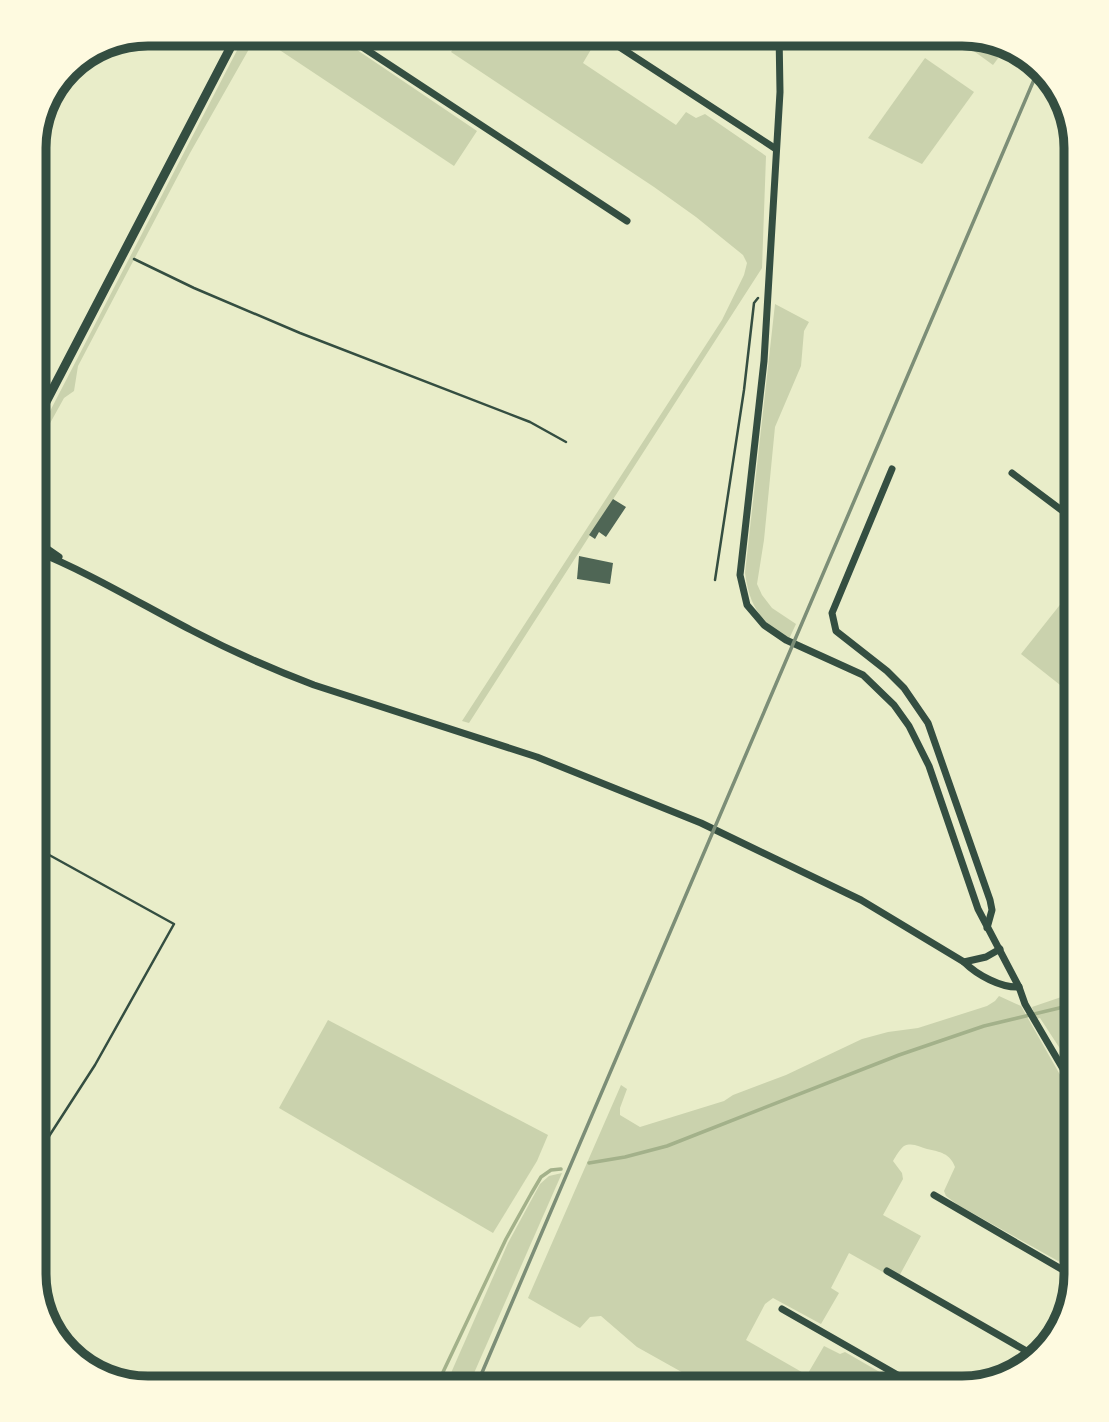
<svg xmlns="http://www.w3.org/2000/svg" width="1109" height="1422" font-family="Rubik,sans-serif">
	<style>
		.green { fill: #cad2ad }
		.lines { fill: none; stroke-linecap: round; stroke-linejoin: round }
		.stream { stroke: #a3b18a; stroke-width: 3.5 }
		.building { fill: #4f6655 }
		.path { stroke: #344e41; stroke-width: 2.5 }
		.minor { stroke: #344e41; stroke-width: 7 }
		.tertiary { stroke: #344e41; stroke-width: 9 }
		.rail { stroke: #7c8e77; stroke-width: 3.5 }
		.rim { fill: none; stroke: #344e41; stroke-width: 9 }
	</style>
	<rect width="100%" height="100%" fill="#e9edc9"/>
	<!-- green -->
	<g class="green">
		<path d="M246,33H332L477,131L454,166L257,35L190,153L78,366L74,391L64,398L33,454V444Z"/>
		<path d="M464,33H595L593,38L596,41L583,63L676,125L686,112L696,118L705,114L766,156L762,268L469,723L462,721L722,320L744,275L747,263L743,255L696,217L654,187L451,52Z"/>
		<path d="M949,33H969L1008,45L993,65Z"/>
		<path d="M925,58L974,92L922,164L868,138Z"/>
		<path d="M775,304L809,322L804,331L801,366L775,427L764,540L757,584L762,595L772,608L796,624L789,639C760,620 750,608 745,573Z"/>
		<path d="M1063,601L1076,613L1074,696L1021,654Z"/>
		<path d="M1076,992V1073L1040,1018L1036,1019L1032,1007Z"/>
		<path d="M999,996L1021,1006L1076,1103V1271L958,1205L946,1196L944,1191L955,1167C950,1153 940,1152 927,1149C920,1147 912,1142 904,1146C900,1149 896,1156 893,1161L902,1173L903,1179L883,1215L921,1236L897,1280L849,1253L831,1288L839,1293L821,1324L773,1298L765,1304L746,1340L807,1375L824,1346L840,1354L845,1352L909,1389H712L637,1347L601,1316L590,1317L580,1328L528,1298L621,1085L627,1089L620,1108V1115L640,1127L724,1101L733,1095L786,1075L862,1039L888,1032L918,1028L987,1006L995,1001Z"/>
		<path d="M328,1020L548,1135L537,1161L493,1233L279,1108Z"/>
		<path d="M562,1173L467,1389H444L508,1243L540,1184L549,1176Z"/>
	</g>
	<g class="lines">
		<!-- stream -->
		<g class="stream">
			<path d="M589,1163L625,1157L667,1146L899,1055L984,1026L1076,1004"/>
			<path d="M435,1389L506,1239L531,1194L541,1177L551,1170L561,1169"/>
		</g>
	</g>
	<!-- building -->
	<g class="building">
		<path d="M613,499L626,507L606,537L599,532L595,539L589,535Z"/>
		<path d="M579,556L613,563L610,584L577,579Z"/>
	</g>
	<g class="lines">
		<!-- path -->
		<g class="path">
			<path d="M134,259L194,288L300,333L530,422L566,442"/>
			<path d="M715,580L744,390L754,303L758,298"/>
			<path d="M33,1161L95,1065L174,924L33,846"/>
		</g>
		<!-- minor -->
		<g class="minor">
			<path d="M341,33L627,221"/>
			<path d="M598,33L776,149"/>
			<path d="M779,33L780,92L764,361L740,575L747,605L764,625L786,640L863,675L894,705L909,726L929,766L978,909L1019,987L1025,1004L1076,1091"/>
			<path d="M892,469L832,613L836,631L887,671L904,688L928,723L990,900L992,910L987,928"/>
			<path d="M1012,473L1076,521"/>
			<path d="M33,539L59,557"/>
			<path d="M33,550C88,572 139,603 191,630C231,651 272,669 314,685L537,757L701,823L861,900L964,962C977,975 1001,988 1019,987"/>
			<path d="M964,962L986,957L1000,949"/>
			<path d="M934,1195L1075,1277"/>
			<path d="M887,1271L1037,1357"/>
			<path d="M782,1309L922,1389"/>
		</g>
		<!-- tertiary -->
		<path class="tertiary" d="M33,427L238,33"/>
		<!-- rail -->
		<path class="rail" d="M475,1389L1039,68"/>
	</g>
	<!-- crop -->
	<path d="M0 0H1109V1422H0ZM148 46H962A102 102 0 0 1 1064 148V1274A102 102 0 0 1 962 1376H148A102 102 0 0 1 46 1274V148A102 102 0 0 1 148 46Z" fill="#fefae0" fill-rule="evenodd"/>
	<path class="rim" d="M148 46H962A102 102 0 0 1 1064 148V1274A102 102 0 0 1 962 1376H148A102 102 0 0 1 46 1274V148A102 102 0 0 1 148 46Z"/>
</svg>
